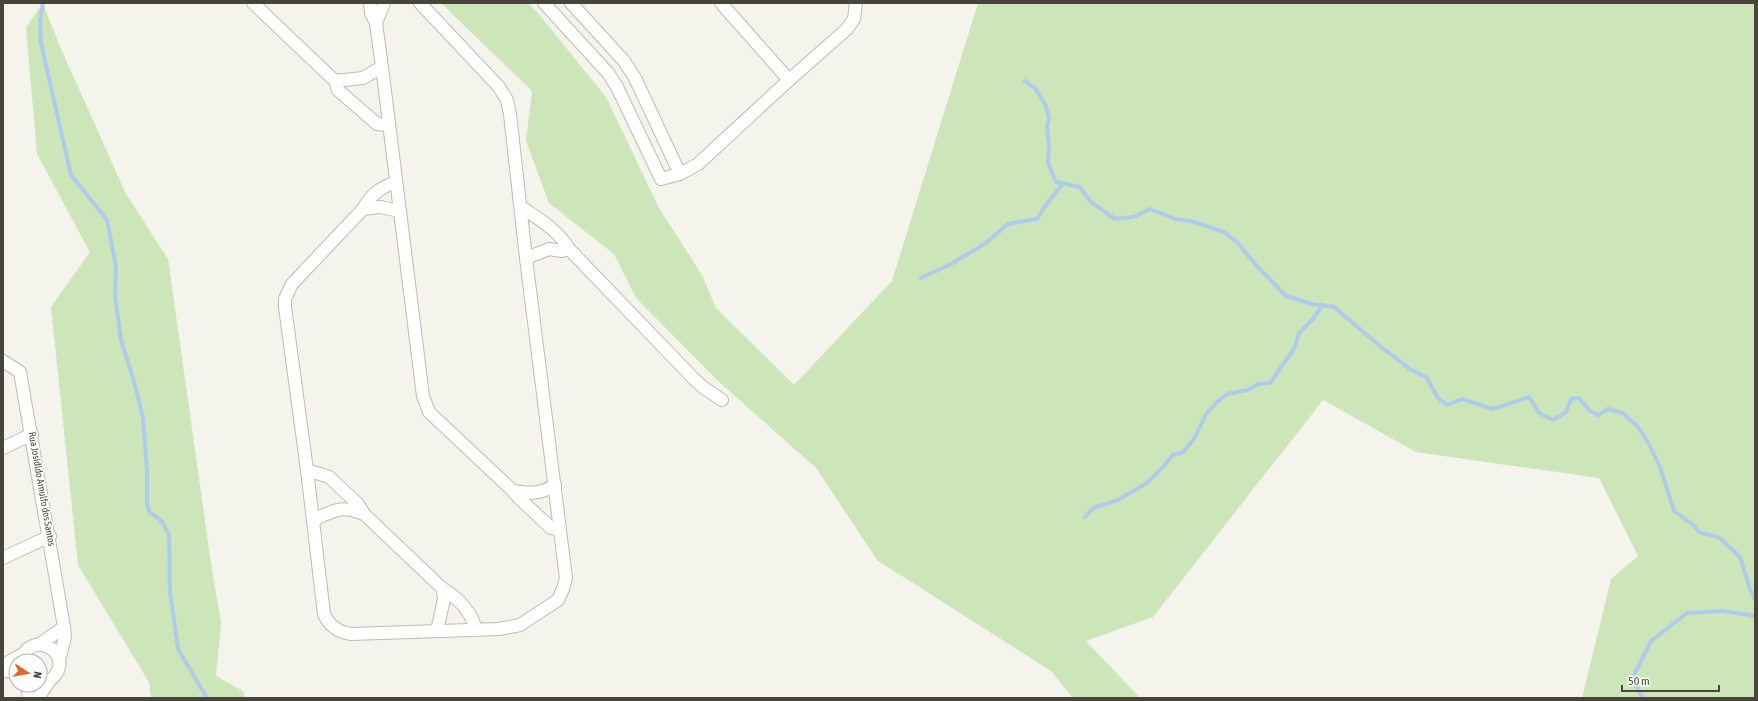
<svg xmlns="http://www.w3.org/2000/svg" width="1758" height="701" font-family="'Asap Condensed',sans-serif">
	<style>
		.green { fill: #cce5b9 }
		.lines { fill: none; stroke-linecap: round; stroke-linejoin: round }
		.stream { stroke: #afcbeb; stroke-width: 4 }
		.street-casing { stroke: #bfbcaf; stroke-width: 14 }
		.street { stroke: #fff; stroke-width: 12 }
		.labels { text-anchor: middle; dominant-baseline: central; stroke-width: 3; stroke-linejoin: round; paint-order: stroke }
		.street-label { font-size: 10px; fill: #48443a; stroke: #fff }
	</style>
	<rect width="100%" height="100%" fill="#f4f3ec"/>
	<!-- green -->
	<g class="green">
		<path d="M43,3L58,42L126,194L168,259L212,570L221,623L216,676L243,691L245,698H151L149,682L78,565L51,307L90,252L37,154L26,27Z"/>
		<path d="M441,3H528L537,12L606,97L659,208L702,275L716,308L794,385L892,281L978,3H1755V698H1582L1611,579L1638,556L1599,478L1416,452L1323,400L1153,617L1086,641L1140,698H1073L1051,671L877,560L817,469L717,380L636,298L614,254L549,203L526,141L532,91Z"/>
	</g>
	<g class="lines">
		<!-- stream -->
		<g class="stream">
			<path d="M43,3L40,22L41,43L71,175L107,220L116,267L115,296L121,340L134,381L143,418L147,471V505L150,513L161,520L169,535L170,592L178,649L207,698"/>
			<path d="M1025,81L1035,88L1045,104L1049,117L1047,128L1049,145L1048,163L1056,182L1080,187L1091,202L1115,219L1133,217L1150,209L1175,219L1191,221L1224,232L1238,243L1255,264L1286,296L1312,304L1334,307L1380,346L1410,369L1427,378L1438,398L1447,405L1462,399L1493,409L1529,397L1539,413L1553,420L1566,412L1571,399L1579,398L1590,411L1598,415L1608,409L1623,413L1638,427L1649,444L1660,467L1674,511L1692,524L1699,532L1720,538L1740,557L1750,589L1755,599"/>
			<path d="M921,278L951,264L986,243L1008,224L1037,219L1048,202L1063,184"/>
			<path d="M1085,517L1093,508L1118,500L1147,483L1163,467L1173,455L1183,452L1194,439L1206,414L1217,402L1227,394L1248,390L1258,384L1270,383L1294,349L1299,333L1313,319L1322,305"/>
			<path d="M1643,698L1632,679L1651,641L1687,613L1723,611L1755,616"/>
		</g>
		<defs>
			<g id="street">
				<path d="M253,3L335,81L338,90L377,124L388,125"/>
				<path d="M370,3L371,13L376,23L382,67L423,396L429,412L513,491L519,498L551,528L560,529"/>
				<path d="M544,3L608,73L617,87L661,179L680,174L698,164L789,80L847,29L854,19L856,3"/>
				<path d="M571,3L624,61L635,78L680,174"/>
				<path d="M721,3L789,80"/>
				<path d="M376,23L384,3"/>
				<path d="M335,81L363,78L382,67"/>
				<path d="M396,182C380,188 372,193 363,209L292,284L285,299V307L307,470L324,614C329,626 338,632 351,634L499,629L520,625L558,600L563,589L566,578L526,258L510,114L507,100L499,87L420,3"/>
				<path d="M521,207C538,218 559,231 569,249L694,379L704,388L722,400"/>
				<path d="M363,209L380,207L400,211"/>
				<path d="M526,258L549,249L562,251L569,249"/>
				<path d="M3,361L20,372L64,627L65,637L59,660"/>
				<path d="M3,448L32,434"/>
				<path d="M307,470L329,477L358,504L364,514L443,589C458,598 471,612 476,629"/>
				<path d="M513,491C529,494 541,494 555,485"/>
				<path d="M313,520C335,510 340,505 364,514"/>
				<path d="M3,558L50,536"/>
				<path d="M437,631L444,599L443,589"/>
				<path d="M40,644L64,627"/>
				<path d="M21,661C29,629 72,650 56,674C52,680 46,683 40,683"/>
				<path d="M3,665L23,654"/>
				<path d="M3,671L16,672"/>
				<path d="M27,685L29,698"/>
				<path d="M38,698L50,680"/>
			</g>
		</defs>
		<!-- street casing -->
		<use href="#street" class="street-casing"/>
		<!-- street -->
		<use href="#street" class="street"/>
	</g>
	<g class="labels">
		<!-- street labels -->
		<g class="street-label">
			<text transform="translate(42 489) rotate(80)">Rua Josidldo Arnulfo dos Santos</text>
		</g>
	</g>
	<!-- border -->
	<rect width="1758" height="701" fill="none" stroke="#48443a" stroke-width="8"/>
	<!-- north arrow -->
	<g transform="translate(28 673) rotate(101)"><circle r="19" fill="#ffffff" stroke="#b6b4b0"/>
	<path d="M0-3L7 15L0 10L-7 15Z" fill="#e76230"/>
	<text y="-6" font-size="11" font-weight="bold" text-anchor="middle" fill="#48443a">N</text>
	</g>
	<!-- scale -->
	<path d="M1622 685v6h97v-6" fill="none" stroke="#48443a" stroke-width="2"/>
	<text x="1628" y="685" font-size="12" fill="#48443a" stroke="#ffffff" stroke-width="3" paint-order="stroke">50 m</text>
</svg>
